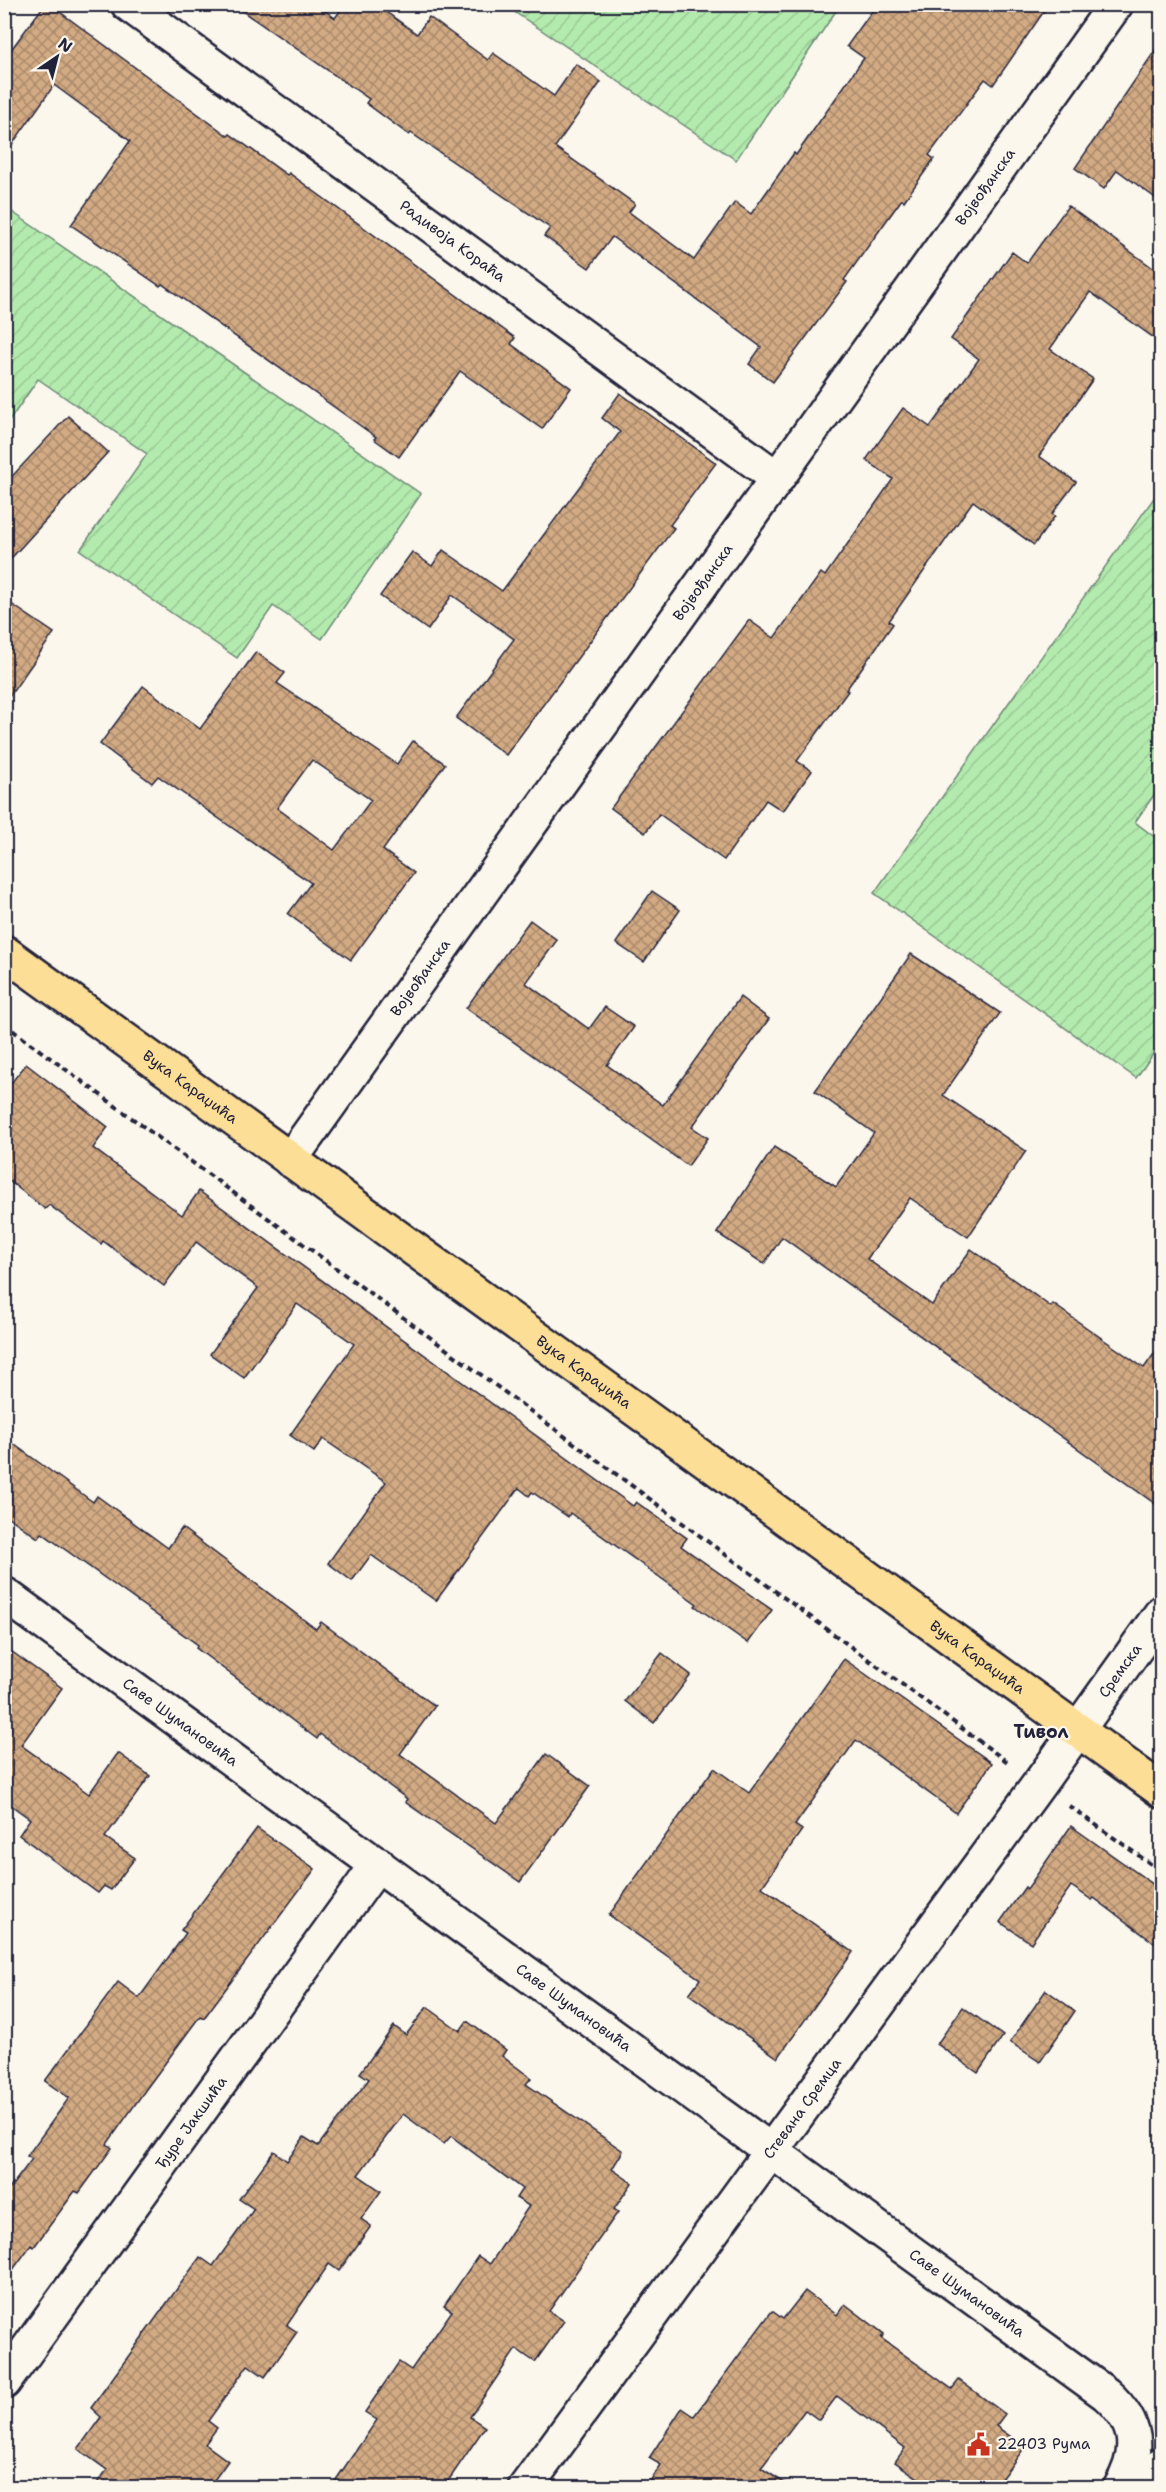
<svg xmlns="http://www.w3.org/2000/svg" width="1166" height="2492" font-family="'Shantell Sans',sans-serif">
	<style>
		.garden { fill: url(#garden-furrows); stroke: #6a8674; stroke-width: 1.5 }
		.building { fill: url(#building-cross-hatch); stroke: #22223b; stroke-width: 1.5; fill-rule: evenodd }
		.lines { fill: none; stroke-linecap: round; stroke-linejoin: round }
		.minor-casing { stroke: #22223b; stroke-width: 38 }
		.major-casing { stroke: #22223b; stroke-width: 38 }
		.path { stroke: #22223b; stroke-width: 4; stroke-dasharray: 6 4.5; stroke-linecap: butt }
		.minor { stroke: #fbf7ec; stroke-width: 33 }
		.major { stroke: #fdde96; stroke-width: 33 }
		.labels { text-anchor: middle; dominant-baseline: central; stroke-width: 4.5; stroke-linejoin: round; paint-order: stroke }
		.street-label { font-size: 15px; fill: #22223b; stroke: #fbf7ec }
		.poi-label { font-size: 15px; fill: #22223b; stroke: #fbf7ec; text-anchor: start }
		.quarter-label { font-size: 18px; font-weight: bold; fill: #22223b; stroke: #fbf7ec }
	</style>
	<defs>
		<pattern id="garden-furrows" width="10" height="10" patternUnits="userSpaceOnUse" patternTransform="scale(1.5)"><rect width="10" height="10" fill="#b3eaad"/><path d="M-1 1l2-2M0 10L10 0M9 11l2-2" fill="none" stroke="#9ac896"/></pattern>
		<pattern id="building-cross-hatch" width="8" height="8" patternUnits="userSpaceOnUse" patternTransform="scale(1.5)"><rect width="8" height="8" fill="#d2aa83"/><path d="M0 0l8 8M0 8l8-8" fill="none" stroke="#aa8a6c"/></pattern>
	</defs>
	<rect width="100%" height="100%" fill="#fbf7ec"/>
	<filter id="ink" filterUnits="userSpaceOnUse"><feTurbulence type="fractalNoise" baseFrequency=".0167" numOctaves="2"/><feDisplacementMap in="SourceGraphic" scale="12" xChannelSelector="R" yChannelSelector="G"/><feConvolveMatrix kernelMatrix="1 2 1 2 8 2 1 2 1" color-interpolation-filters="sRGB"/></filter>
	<g filter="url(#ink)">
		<!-- garden -->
		<g class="garden">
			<path d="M504,5H840L736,160Z"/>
			<path d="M5,207L421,494L322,639L273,606L237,658L80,550L147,454L38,379L5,427Z"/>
			<path d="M1161,488V785L1135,822L1161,842V1043L1136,1078L874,893Z"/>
		</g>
		<!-- building -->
		<g class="building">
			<path d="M45,4H49L228,136L230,134L287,175L289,173L515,338L511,344L571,388L542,429L460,371L399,457L374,439L376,437L162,284L160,286L71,225L130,141L54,85L4,156V59Z"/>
			<path d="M232,4H316L335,18L345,4H375L417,34L429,17L488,60L493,53L554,96L576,64L601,82L555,147L635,204L629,212L694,260L735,202L751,214L794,153L796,155L864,58L847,46L877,4H1049L993,85L985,79L929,155L934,159L904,201L902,199L844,280L847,282L773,382L749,364L761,347L612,237L589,268L544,236L550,228L411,133L409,135L366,103L369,99Z"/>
			<path d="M1161,42V202L1117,170L1104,189L1075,168Z"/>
			<path d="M1068,206L1161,274V343L1090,292L1050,349L1093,379L1039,456L1076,482L1052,514L1055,516L1034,545L973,501L889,621L893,624L846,690L848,691L797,761L812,771L783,811L766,800L724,860L659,814L645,833L611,808L749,620L774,638L821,573L825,576L893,479L866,460L903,408L930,427L979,359L951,339L1012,252L1027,263Z"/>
			<path d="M620,393L716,463L670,525L674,528L506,755L456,718L514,639L452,595L428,630L380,596L412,552L432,566L443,550L502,591L620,432L602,418Z"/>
			<path d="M68,416L108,452L4,566V485Z"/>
			<path d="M4,599L54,633L4,704Z"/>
			<path d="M256,652L285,673L277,683L397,764L413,741L445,764L383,850L414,873L351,960L288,914L311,883L158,776L152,783L100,744L143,686L200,729ZM312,760L371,800L334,850L277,808Z"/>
			<path d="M652,891L680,910L644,962L616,943Z"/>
			<path d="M530,920L557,940L526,983L589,1029L605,1007L634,1027L607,1065L663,1105L740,997L769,1019L692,1127L708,1138L688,1166L466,1008Z"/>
			<path d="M911,954L1000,1013L943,1095L1026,1151L968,1237L910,1198L867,1259L932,1305L971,1249L1051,1307L1053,1304L1144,1368L1161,1344V1508L782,1237L764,1264L717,1233L774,1147L836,1187L874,1133L815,1091Z"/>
			<path d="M26,1064L108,1127L93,1148L182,1215L199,1191L633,1506L636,1502L687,1538L681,1546L772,1610L748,1643L695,1606L697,1604L570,1513L568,1517L532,1492L529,1496L519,1488L436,1601L371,1555L352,1581L328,1563L386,1482L323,1439L314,1452L290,1435L354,1344L297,1304L244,1378L210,1354L258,1288L196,1242L164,1286L103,1241L101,1244L49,1205L45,1209L4,1177V1092Z"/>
			<path d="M4,1437L93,1502L97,1496L168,1548L182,1528L316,1629L321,1622L435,1706L400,1754L496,1823L546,1754L590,1786L520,1882L405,1802L407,1799L320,1734L317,1739L196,1648L198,1645L42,1533L38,1538L4,1514Z"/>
			<path d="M4,1646L62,1688L21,1745L89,1794L118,1753L150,1776L105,1837L135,1858L111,1890L104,1886L98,1893L19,1835L30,1819L4,1800Z"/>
			<path d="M662,1653L691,1675L654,1723L625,1701Z"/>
			<path d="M844,1659L992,1763L956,1813L856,1740L795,1825L802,1830L762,1887L853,1952L778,2058L689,1994L700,1979L609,1915L714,1768L749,1793Z"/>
			<path d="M1071,1826L1161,1890V1948L1094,1898L1092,1900L1071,1886L1031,1943L1000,1922L1025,1887L1027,1889Z"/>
			<path d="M257,1828L315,1869L204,2018L200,2016L146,2089L107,2144L112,2148L79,2193L75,2191L34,2247L31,2245L4,2282V2196L32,2159L27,2156L69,2098L45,2081L118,1982L139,1998L186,1933L181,1930Z"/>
			<path d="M1046,1990L1075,2011L1040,2062L1010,2042Z"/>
			<path d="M427,2007L460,2031L467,2021L506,2050L502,2056L531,2078L526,2084L623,2151L612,2169L632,2183L614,2209L618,2212L549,2311L564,2321L535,2362L516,2349L470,2417L485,2427L444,2487H331L377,2420L365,2412L399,2362L411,2370L452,2311L444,2306L478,2256L490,2264L529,2206L516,2198L522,2189L451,2136L444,2144L403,2114L358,2175L381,2191L361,2219L371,2226L339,2271L329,2264L287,2325L297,2332L265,2377L248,2365L208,2421L217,2428L205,2444L228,2461L209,2487H94L107,2470L78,2449L101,2417L91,2408L200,2257L213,2266L254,2209L239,2199L274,2151L287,2161L304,2137L318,2146L369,2079L360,2073L394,2026L406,2035Z"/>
			<path d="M963,2007L1003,2036L978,2073L937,2044Z"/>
			<path d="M805,2291L837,2315L845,2304L884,2334L881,2338L952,2389L959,2380L1005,2414L996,2426L1025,2447L995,2487H931L895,2462L905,2448L837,2396L819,2420L805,2410L761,2468L791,2487H646L661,2465L649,2458L682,2408L694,2416L772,2311L783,2319Z"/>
		</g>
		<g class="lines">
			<defs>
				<g id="minor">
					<path id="s1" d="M128,4L777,478"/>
					<path id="s2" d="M290,1160L1116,4"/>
					<path id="s3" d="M4,1594L1106,2394C1138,2423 1142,2450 1120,2488"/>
					<path id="s4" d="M4,2382L378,1864"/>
					<path id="s5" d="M525,2488L1039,1784L1162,1612"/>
					<path d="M1123,2488L1162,2464"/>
				</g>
				<g id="major">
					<path id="s6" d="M4,952L1162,1791"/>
				</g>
			</defs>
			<!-- minor casing -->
			<use href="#minor" class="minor-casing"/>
			<!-- major casing -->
			<use href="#major" class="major-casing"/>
			<!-- path -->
			<g class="path">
				<path d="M4,1024L1009,1763"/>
				<path d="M1069,1806L1162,1872"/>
			</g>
			<!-- minor -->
			<use href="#minor" class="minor"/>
			<!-- major -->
			<use href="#major" class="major"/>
		</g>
	</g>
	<!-- icons -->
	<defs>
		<symbol id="civic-bare" viewBox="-9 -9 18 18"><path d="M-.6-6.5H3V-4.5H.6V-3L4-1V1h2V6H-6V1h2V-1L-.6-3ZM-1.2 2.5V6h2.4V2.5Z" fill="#c8321e" stroke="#fbf7ec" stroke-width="2.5" paint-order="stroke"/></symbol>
	</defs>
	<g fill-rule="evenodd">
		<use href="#civic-bare" x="962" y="2428" width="33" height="33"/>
	</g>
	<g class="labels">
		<!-- street labels -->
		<g class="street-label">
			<text stroke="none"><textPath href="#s2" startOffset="1196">Војвођанска</textPath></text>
			<text stroke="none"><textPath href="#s1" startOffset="402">Радивоја Кораћа</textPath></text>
			<text stroke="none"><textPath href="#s2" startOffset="710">Војвођанска</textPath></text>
			<text stroke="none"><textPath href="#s2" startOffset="224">Војвођанска</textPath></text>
			<text stroke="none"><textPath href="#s6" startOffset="230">Вука Караџића</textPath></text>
			<text stroke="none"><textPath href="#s6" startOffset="716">Вука Караџића</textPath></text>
			<text stroke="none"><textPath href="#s6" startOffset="1202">Вука Караџића</textPath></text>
			<text stroke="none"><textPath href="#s5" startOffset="1011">Сремска</textPath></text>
			<text stroke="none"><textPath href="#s3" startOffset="218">Саве Шумановића</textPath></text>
			<text stroke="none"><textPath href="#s3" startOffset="704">Саве Шумановића</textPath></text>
			<text stroke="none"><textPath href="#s5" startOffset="470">Стевана Сремца</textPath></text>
			<text stroke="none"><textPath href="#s4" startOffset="320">Ђуре Јакшића</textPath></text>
			<text stroke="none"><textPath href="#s3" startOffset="1190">Саве Шумановића</textPath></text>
		</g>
		<!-- poi labels -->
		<g class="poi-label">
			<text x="997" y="2444">22403 Рума</text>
		</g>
		<!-- quarter labels -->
		<g class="quarter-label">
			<text x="1041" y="1732">Тивол</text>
		</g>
	</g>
	<!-- margin -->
	<rect width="1166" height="2492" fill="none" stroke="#fbf7ec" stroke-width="24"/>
	<rect x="12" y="12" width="1142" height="2468" fill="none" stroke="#22223b" stroke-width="2" filter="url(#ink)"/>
	<!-- north arrow -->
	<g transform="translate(57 57) rotate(35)" stroke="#fbf7ec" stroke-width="4.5" paint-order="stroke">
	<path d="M0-4.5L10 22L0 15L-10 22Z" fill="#22223b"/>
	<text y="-9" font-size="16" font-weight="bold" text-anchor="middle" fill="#22223b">N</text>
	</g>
</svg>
